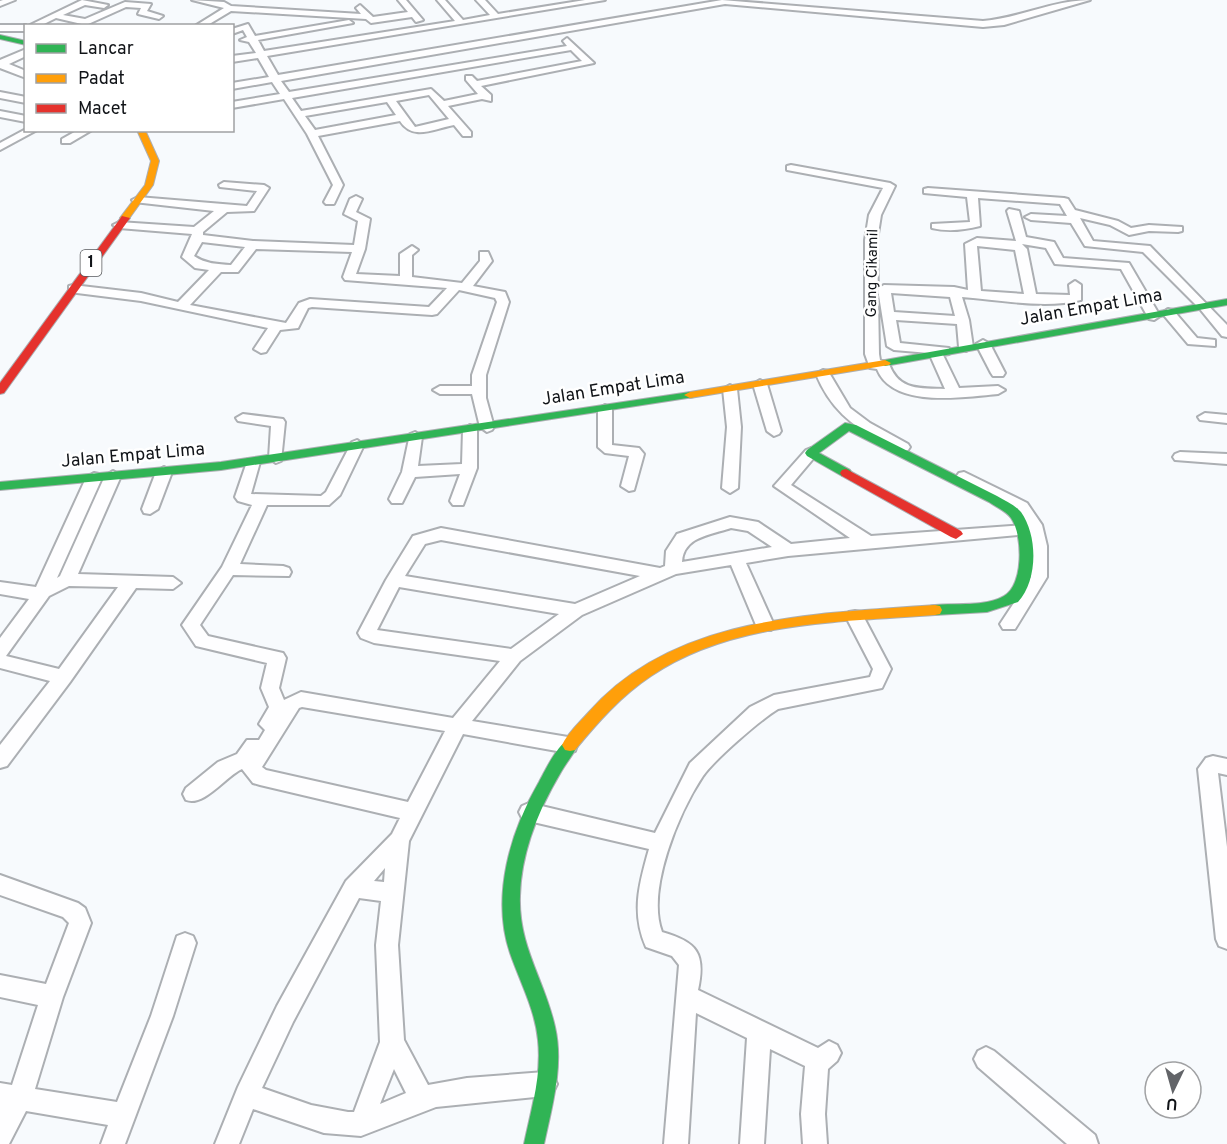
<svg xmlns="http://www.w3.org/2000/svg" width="1227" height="1144" font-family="Overpass,sans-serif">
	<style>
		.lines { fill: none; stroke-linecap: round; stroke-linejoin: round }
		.street-casing { stroke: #acafb3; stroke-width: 4 }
		.fast-casing { stroke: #acafb3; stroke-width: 2 }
		.slow-casing { stroke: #acafb3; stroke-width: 2 }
		.jam-casing { stroke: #acafb3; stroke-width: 2 }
		.street { fill: #fefeff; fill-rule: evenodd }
		.fast { fill: #30b455; fill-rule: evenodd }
		.slow { fill: #ff9f0a; fill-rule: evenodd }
		.jam { fill: #e5322d; fill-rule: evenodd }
		.labels { text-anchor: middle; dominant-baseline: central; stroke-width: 5; stroke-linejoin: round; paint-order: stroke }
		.far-street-label { font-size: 15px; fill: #111418; stroke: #fff }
		.shield { fill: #fff; stroke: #585a5d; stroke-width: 1.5 }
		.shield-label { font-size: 16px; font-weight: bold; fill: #111418 }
		.street-label { font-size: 18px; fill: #111418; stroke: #fff }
	</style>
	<rect width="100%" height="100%" fill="#f7fafd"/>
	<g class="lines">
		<defs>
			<g id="street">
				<path d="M3,0H15L0,6V1Z"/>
				<path d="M82,0L108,5L104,8L85,5L63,15L85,19L125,2L151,4L147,11L163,16L159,19L138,14L141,8L126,7L86,25L56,18L40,26H28Z"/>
				<path d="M192,0L224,2L231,6L361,14L356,8L360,5L373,17L408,12L398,0H406L423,20L416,22L412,17L371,23L366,19L231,11L206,26H195L224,8Z"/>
				<path d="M437,0H445L463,20L490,15L476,0H485L498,14L585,0H605L267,56L278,75L722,0L983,21C1019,18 1054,0 1090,0L1004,25L983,27L725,4L281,81L289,92L567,46L563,41L567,38L594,63L481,86L491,95V101L482,99L448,106L471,132V136H463L454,125C433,129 413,141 400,121L318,136L343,185L334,204H326L324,202L333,185L307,134L284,99L232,108V102L280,94L272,82L232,89V83L269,77L258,58L232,62V56L256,53L249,42L240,40L247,37L243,30L232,34V29L248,24L255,36L349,20L353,23L258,40L264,51L455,21ZM571,50L582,61L477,81L472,76H466V80L478,94L444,101L431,89L301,111L292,98ZM429,95L449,119L415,127L396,101ZM387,102L396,115L315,130L305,116Z"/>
				<rect x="0" y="25" width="26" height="6"/>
				<path d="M26,49V56L9,64L26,71V78L0,68V60Z"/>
				<path d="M0,92L26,97V103L0,98Z"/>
				<path d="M0,111L26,116V122L0,117Z"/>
				<path d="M26,129L37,130L0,150V143Z"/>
				<path d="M78,130H92L70,143H62V139Z"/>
				<path d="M791,165L890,183L895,186L881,215L877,240L879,354L880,360L889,364C899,391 920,388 945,389L929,353L894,350L887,346L878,289L884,285L954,287L968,290L965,244L977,238L1016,241L1007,211L1009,209L1019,211L1026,237L1054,242L1063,258L1129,263L1160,316L1154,320L1149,319L1121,269L1055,264L1046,248L1022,244L1027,249L1036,294L1070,295L1069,285L1075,281L1081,285V300C1046,309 1000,300 962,297L969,320L973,347L966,351L959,347L957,324L896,320L900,343L949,348V354L943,355L959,388L998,386L1005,390L998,394C963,397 893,409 877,369L870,368L865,354V240L869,215L883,188L787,170V166ZM977,246L1015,250L1024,294L981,291ZM891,293L950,297L955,316L894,312Z"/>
				<path d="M224,182L264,185L269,188L254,211L227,212L203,232V235L253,241L354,245L358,221L344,214L350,199L356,196L362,199L356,212L370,219L365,249L356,274L400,276V254L412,246L418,250L412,255V277L462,283L480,261V252H488L492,261L473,286L505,292L509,302L486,375V398L494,427L492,430L487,432L480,427L472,394H440L433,390L440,386H472V375L497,302L495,298L459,290L437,314L432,315L312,307L308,308L298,328L280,330L266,352L261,353L254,349L268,328L141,301L69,292V286L73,285L141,293L178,302L209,270L195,268L182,257L192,234L119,228L113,225L119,222L194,227L214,211L134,202L132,200L138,197L247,206L257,191L220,187L219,185ZM202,242L245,247L231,265C217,264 206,264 194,256ZM256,249L352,252L343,277L345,280L447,288L429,307L310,299L299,303L286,323L190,305L221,272H238Z"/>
				<path d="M928,188L1064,198L1068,199L1075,210L1118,221L1131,228L1149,225L1182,227V231L1178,232L1149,231L1129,235L1110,225L1080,218L1093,241L1150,246L1227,325V337L1222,336L1200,309L1143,252L1085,246L1071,223L1031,220L1025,217L1031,214L1067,216L1060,204L978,198L980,226C964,230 948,232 932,228V224L970,222L967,197L924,193V189Z"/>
				<path d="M1168,309L1173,310L1197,338L1215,340V346L1188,344L1162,313Z"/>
				<path d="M983,340L990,344L1005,373L1003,376H993L991,373L976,344Z"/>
				<path d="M823,370L828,371L850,408L870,423L908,444L910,447L908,450C899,453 891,447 882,442C851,425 830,408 816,374Z"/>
				<path d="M760,380L767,384L781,431L779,434L774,436L767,431L753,384Z"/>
				<path d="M730,385L737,389L741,427L738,488L730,493L722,488L727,427L723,389Z"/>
				<path d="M605,405L612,409V445L639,448L644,454L634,490L629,491L621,486L629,456L605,453L598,447V409Z"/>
				<path d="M1205,413L1227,415V423L1200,420L1198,417Z"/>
				<path d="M243,414L283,419L285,422L281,461L276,463L269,458L271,426L238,421L236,418Z"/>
				<path d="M470,425L477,430V468L463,505H453L450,501L460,474L415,477L402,503H392L389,499L402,472L410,434L415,432L422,437L418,466L462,464L463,430Z"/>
				<path d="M357,440L364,445L340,495L329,505H267L240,564L283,566L289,568L291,572L289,576L233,575L200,625L208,636L283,653L286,658L279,688L284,700L301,692L453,718L500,661L374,643L361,638L358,633L386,580L413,536L441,528L660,568L665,566L666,551L677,534L730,517L758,522L791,544L850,538L774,486L806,450L811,448L818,453L791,485L871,536L1026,525L1015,511L959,481L956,477L959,473L964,472L1027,503L1042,525L1047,546V577L1015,629H1003L1000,624L1031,577L1028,534L788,556L746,563L774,625L771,630H759L756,625L731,565L676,574L582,615L520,661L472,721L568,737L575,739L577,745L575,751L568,753L463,734L409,841L398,945L404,1040L428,1085L467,1078L545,1072L553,1076L557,1084L553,1092L545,1096L436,1107L361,1136L324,1133L253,1109L239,1144H215L238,1087L277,1006L346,881L392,834L400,818L260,785L253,783L242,769C225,777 204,807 186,800L183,794L186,788L218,762L237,754L247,740H259L265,730L259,724L269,707L261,688L267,663L196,646L182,625L222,567L252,505L238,501L235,497L248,459H258L260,462L251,494L321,496L326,492L352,442ZM731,528L748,531L772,547L682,562C683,537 710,535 731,528ZM441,540L640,576L575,604L405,576L425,544ZM399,587L559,614L511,649L377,630ZM302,707L445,731L408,802L266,770L262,767L299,708ZM385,868L384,882L374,881ZM359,898L381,901L376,945L380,1042L354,1112H348L311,1105L262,1088L293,1022ZM394,1069L406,1093L380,1104Z"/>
				<path d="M1180,452L1227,454V464L1175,460L1173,457L1175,454Z"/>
				<path d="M164,467L172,472L158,509L150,514L144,513L142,509L156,472Z"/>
				<path d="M113,471L121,476L78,574L173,577L181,583L173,589L136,588L70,682L7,766L0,768V745L50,681L0,668V638L29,599L0,594V582L36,587L86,478L94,473L99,474L102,478L57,578L60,576L105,476ZM69,586L118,587L59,669L6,656L49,596Z"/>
				<path d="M855,611L861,612L891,669L882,688L778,709C760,720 715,759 703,776C679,812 646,890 662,932C697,942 706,953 698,990L818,1048L829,1041L837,1045L841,1053L837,1061L828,1069L825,1114L827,1144H803L801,1114L805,1066L770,1049L764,1144H740L747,1038L696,1013L688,1144H664L679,965L672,956L646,947C631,913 639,884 649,849L529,821L522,818L519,812L522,806L529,803L655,833L690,763L750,707L774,695L870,677L873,669L846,617L849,612Z"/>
				<path d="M1213,756L1227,759V775L1218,773L1227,847V949L1219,946L1216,939L1198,769L1206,758Z"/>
				<path d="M0,875L78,903L85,908L91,923L63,997L35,1089L117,1102L151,1016L177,936L185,933L193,936L196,943L173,1016L125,1144H101L108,1125L26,1111L9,1144H0V1083L12,1085L38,1005L0,997V975L46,984L69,923L63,917L0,895Z"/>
				<path d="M986,1047L994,1051L1095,1135L1098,1144H1067L978,1067L974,1059L978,1051Z"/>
			</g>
			<g id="fast">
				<path d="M0,35L26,41V45L0,39Z"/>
				<path d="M1227,299V305L885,366L879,363L885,360Z"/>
				<path d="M690,392L696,395L694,397L221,470L0,490V482L221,462Z"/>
				<path d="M845,423L856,425L997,496C1005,501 1015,505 1021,512C1038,536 1038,580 1018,602L987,612L935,615L930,614L928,610L930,606L935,605C956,603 985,607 1004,596C1024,585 1023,535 1011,518C1006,511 996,507 989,502L849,431L819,453L850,470L852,473L850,476H842L807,456L805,453L807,450Z"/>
				<path d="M570,739L575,740L578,745C573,755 566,763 561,772C539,809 521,852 520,896C518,946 545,981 555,1027C564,1066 552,1106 544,1144H524C531,1110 542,1075 538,1040C535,1009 520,982 510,953C491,897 510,832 539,782C545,771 558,743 570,739Z"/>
			</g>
			<g id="slow">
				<path d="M137,130H145L159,161L153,185L128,220L125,221L120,218L145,185L151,161Z"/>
				<path d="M885,360L891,363L889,365L690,398L684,395L690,392Z"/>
				<path d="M935,605L940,606L942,610L940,614L935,615C841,622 732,621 651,676C621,696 598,722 575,750L570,751L565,750L562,745C568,733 579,723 588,713C673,615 815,614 935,605Z"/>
			</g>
			<g id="jam">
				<path d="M122,216L130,218L4,393L0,394V383Z"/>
				<path d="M846,469L961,531L963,534L956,539L951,537L842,476L840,473L842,470Z"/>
			</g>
		</defs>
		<!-- street casing -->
		<use href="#street" class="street-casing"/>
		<!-- fast casing -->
		<use href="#fast" class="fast-casing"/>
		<!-- slow casing -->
		<use href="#slow" class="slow-casing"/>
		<!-- jam casing -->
		<use href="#jam" class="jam-casing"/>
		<!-- street -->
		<use href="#street" class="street"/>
		<!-- fast -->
		<use href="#fast" class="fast"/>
		<!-- slow -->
		<use href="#slow" class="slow"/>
		<!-- jam -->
		<use href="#jam" class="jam"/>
	</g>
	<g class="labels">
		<!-- far-street labels -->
		<g class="far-street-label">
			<text transform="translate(873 273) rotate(-89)">Gang Cikamil</text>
		</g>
		<!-- shield labels -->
		<rect class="shield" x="80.5" y="250" width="21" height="26" rx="4.5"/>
		<g class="shield-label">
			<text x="91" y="263">1</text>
		</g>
		<!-- street labels -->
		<g class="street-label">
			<text transform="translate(1091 308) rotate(-10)">Jalan Empat Lima</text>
			<text transform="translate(613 389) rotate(-9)">Jalan Empat Lima</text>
			<text transform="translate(133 456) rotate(-5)">Jalan Empat Lima</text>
		</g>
	</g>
	<!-- legend -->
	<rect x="24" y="24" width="210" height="108" fill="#ffffff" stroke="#a0a1a3" stroke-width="1.5"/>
	<rect x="36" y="44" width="30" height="9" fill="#30b455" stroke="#a0a1a3" stroke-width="1.5"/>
	<text x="78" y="54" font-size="18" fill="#111418">Lancar</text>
	<rect x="36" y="74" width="30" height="9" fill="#ff9f0a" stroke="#a0a1a3" stroke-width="1.5"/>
	<text x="78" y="84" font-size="18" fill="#111418">Padat</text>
	<rect x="36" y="104" width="30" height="9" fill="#e5322d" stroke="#a0a1a3" stroke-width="1.5"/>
	<text x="78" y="114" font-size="18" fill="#111418">Macet</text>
	<!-- north arrow -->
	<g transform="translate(1173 1090) rotate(185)"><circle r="28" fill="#ffffff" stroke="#a0a1a3" stroke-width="1.5"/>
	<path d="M0-4.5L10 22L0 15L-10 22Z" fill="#626468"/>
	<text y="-9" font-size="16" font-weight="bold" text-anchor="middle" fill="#111418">U</text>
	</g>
</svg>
